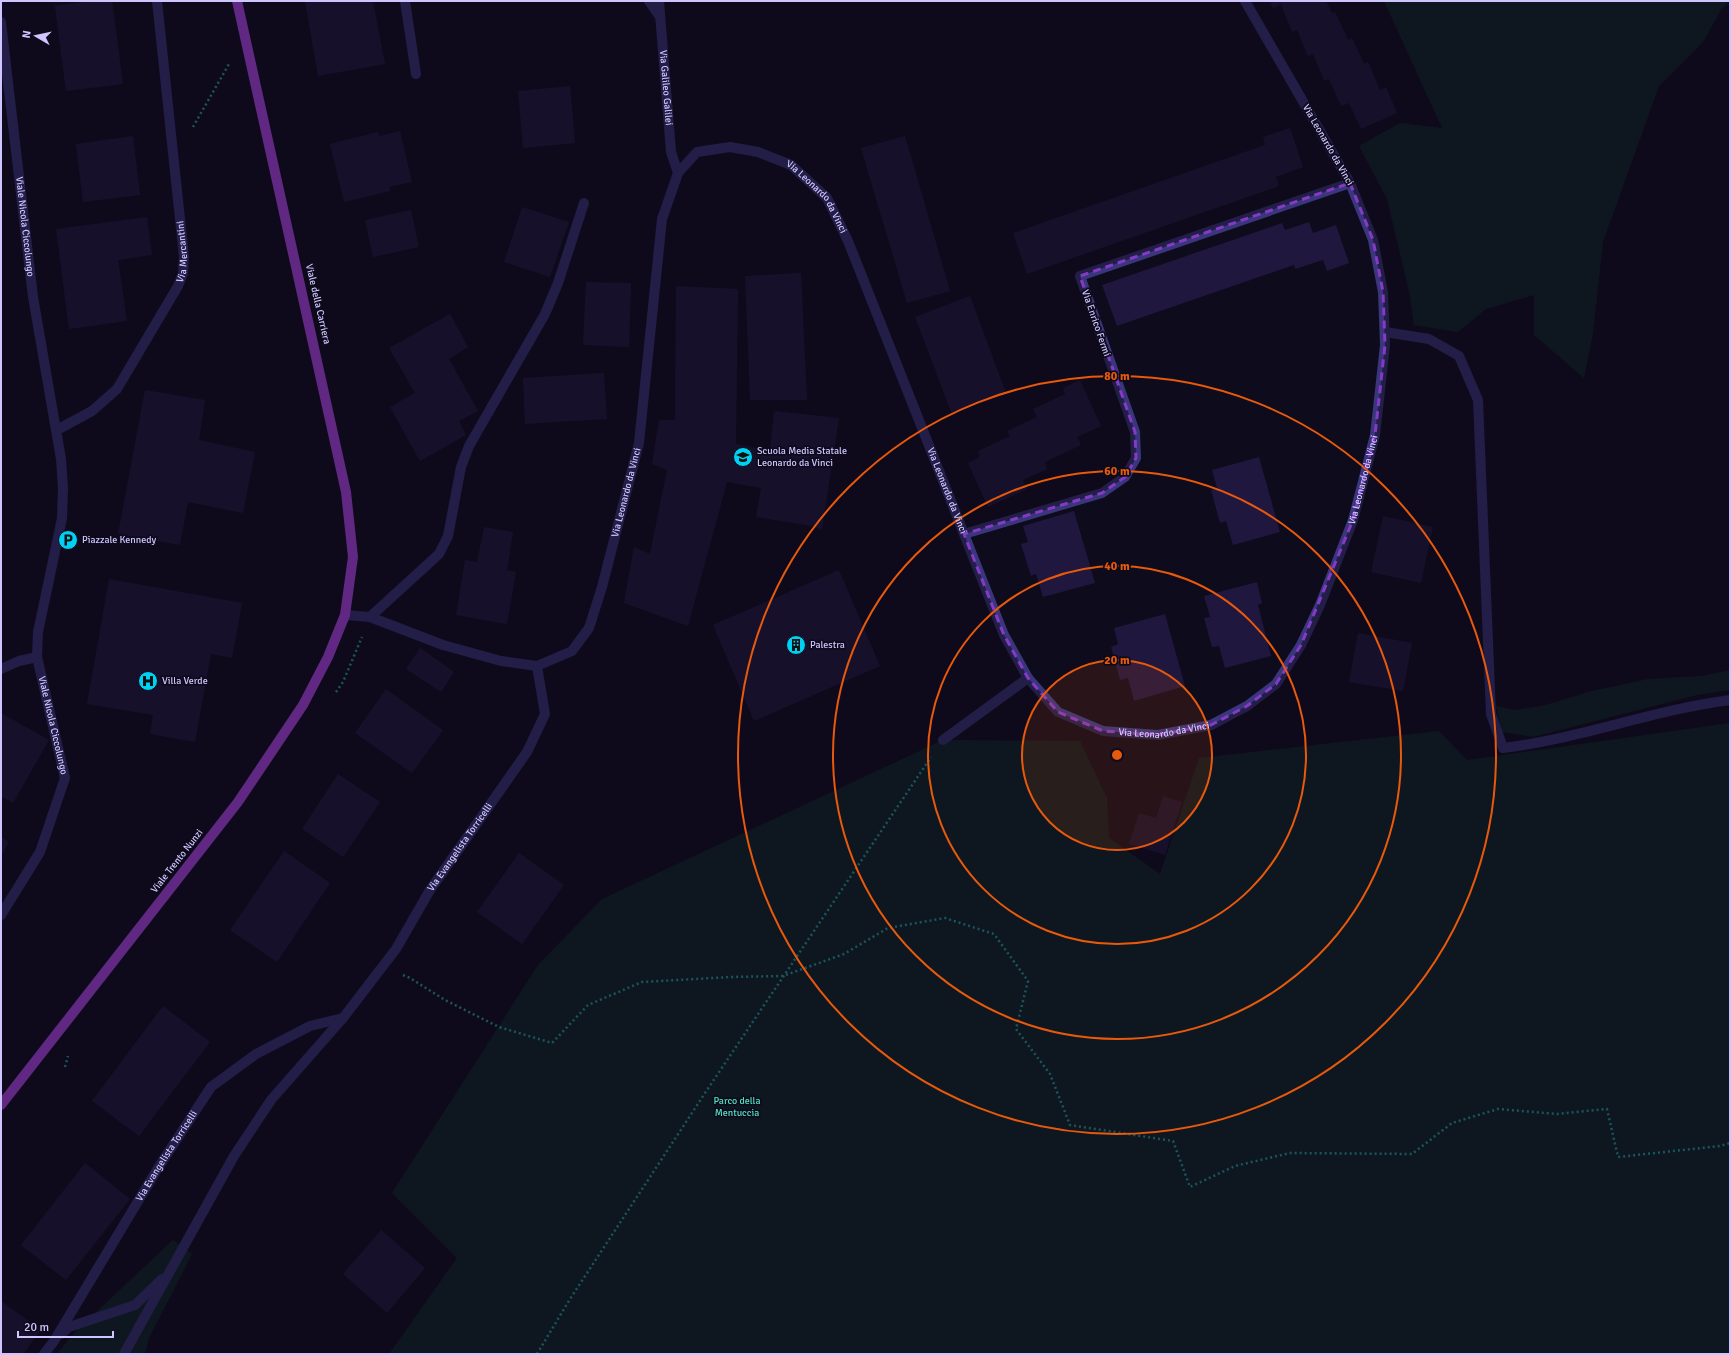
<svg xmlns="http://www.w3.org/2000/svg" width="1731" height="1355" font-family="Signika,sans-serif">
	<style>
		.green { fill: #0e2626 }
		.building { fill: #20173e }
		.lines { fill: none; stroke-linecap: round; stroke-linejoin: round }
		.path { stroke: #2aafac; stroke-width: 2.5; stroke-dasharray: 2 3; stroke-linecap: butt }
		.minor { stroke: #3a357c; stroke-width: 10 }
		.major { stroke: #c34dff; stroke-width: 10 }
		.marked { fill: none; stroke: #833bc5; stroke-width: 3; stroke-dasharray: 8 5; stroke-linejoin: round }
		.ring { fill: none; stroke: #e8590c; stroke-width: 2 }
		.labels { text-anchor: middle; dominant-baseline: central; stroke-width: 3.5; stroke-linejoin: round; paint-order: stroke }
		.street-label { font-size: 10px; fill: #cfc6ff; stroke: #0e0b1c }
		.poi-label { font-size: 10px; fill: #cfc6ff; stroke: #0e0b1c; text-anchor: start }
		.park-label { font-size: 10px; fill: #51e0c2; stroke: #0e0b1c }
		.centre { fill: #e8590c; stroke: #0e0b1c; stroke-width: 2 }
		.ring-label { font-size: 12px; text-anchor: middle; font-weight: bold; fill: #e8590c; stroke: #0e0b1c; stroke-width: 3.5; stroke-linejoin: round; paint-order: stroke }
	</style>
	<rect width="100%" height="100%" fill="#0e0b1c"/>
	<!-- green -->
	<g class="green">
		<path d="M1384,1H1730L1722,8L1703,42L1659,86L1603,242L1593,333L1584,378L1534,335V295L1486,309L1458,332L1414,325L1410,296L1387,199L1359,146L1400,123L1442,128Z"/>
		<path d="M1730,670V690L1697,695L1533,737L1502,732L1496,706L1514,710L1542,706L1592,691L1648,679L1702,676Z"/>
		<path d="M1730,723V1354H389L457,1258L392,1193L538,965L602,899L943,740L1080,741L1107,798L1109,838L1160,874L1199,758L1439,731L1467,760Z"/>
		<path d="M173,1240L192,1254L149,1338L145,1354H57L74,1333Z"/>
	</g>
	<!-- building -->
	<g class="building">
		<path d="M92,1H112L123,84L66,91L55,6Z"/>
		<path d="M305,1H373L385,64L318,76Z"/>
		<path d="M1270,1H1326L1332,13L1335,12L1348,40L1352,38L1364,64L1368,62L1380,90L1386,87L1397,113L1361,129L1349,103L1341,106L1329,79L1324,81L1313,54L1308,56L1297,30L1292,32L1281,4L1273,8Z"/>
		<path d="M570,86L575,143L523,148L518,91Z"/>
		<path d="M1290,128L1303,167L1276,177L1279,186L1027,274L1013,233L1265,145L1263,137Z"/>
		<path d="M400,131L412,182L389,187L390,191L344,202L330,144L378,132L379,136Z"/>
		<path d="M133,136L140,195L83,202L76,144Z"/>
		<path d="M905,136L950,291L907,303L861,148Z"/>
		<path d="M522,207L569,222L550,277L504,262Z"/>
		<path d="M411,210L419,247L373,257L365,220Z"/>
		<path d="M147,217L152,255L118,260L127,321L69,329L56,229Z"/>
		<path d="M1309,222L1313,233L1336,225L1349,263L1327,271L1323,260L1295,269L1294,265L1117,326L1102,285L1282,223L1285,230Z"/>
		<path d="M801,273L807,400H750L745,276Z"/>
		<path d="M586,282L631,283L629,347L583,345Z"/>
		<path d="M676,286L738,289L736,444L770,451L774,411L839,418L822,530L812,526L756,517L761,488L727,482L688,626L624,603L634,547L650,554L667,470L652,464L659,420H675Z"/>
		<path d="M970,296L1006,393L952,414L915,317Z"/>
		<path d="M450,314L468,347L449,359L478,411L459,421L466,435L420,461L390,407L415,393L389,348Z"/>
		<path d="M604,373L607,419L525,424L523,378Z"/>
		<path d="M1080,380L1101,426L1077,437L1081,445L1045,462L1047,469L1023,480L1027,489L988,507L968,463L980,457L978,451L1010,436L1007,431L1037,417L1033,409L1065,394L1063,388Z"/>
		<path d="M145,390L205,400L199,440L255,452L243,513L188,502L180,545L118,534Z"/>
		<path d="M1259,457L1280,532L1233,545L1226,521L1220,523L1211,490L1217,488L1212,470Z"/>
		<path d="M1074,511L1095,583L1043,597L1036,574L1031,576L1021,544L1028,542L1023,526Z"/>
		<path d="M1383,516L1433,527L1421,583L1371,572Z"/>
		<path d="M484,527L513,532L507,570L516,572L507,624L456,615L465,560L477,562Z"/>
		<path d="M839,570L880,666L754,721L713,625Z"/>
		<path d="M109,579L242,603L232,658L211,654L195,742L150,734L153,715L87,704Z"/>
		<path d="M1257,582L1262,603L1258,605L1271,656L1225,668L1219,646L1212,647L1204,618L1210,617L1204,596Z"/>
		<path d="M1165,614L1185,686L1134,701L1128,678L1120,680L1111,647L1118,644L1114,628Z"/>
		<path d="M1358,633L1412,643L1403,691L1349,682Z"/>
		<path d="M420,648L454,672L441,692L406,669Z"/>
		<path d="M386,689L443,730L412,773L355,733Z"/>
		<path d="M1,713L49,740L13,803L1,796Z"/>
		<path d="M338,774L380,802L343,857L302,829Z"/>
		<path d="M1163,796L1182,802L1165,855L1129,844L1139,813L1156,818Z"/>
		<path d="M1,837L9,842L1,856Z"/>
		<path d="M284,851L330,883L277,962L230,930Z"/>
		<path d="M519,853L564,885L522,944L477,912Z"/>
		<path d="M163,1006L210,1042L139,1136L92,1101Z"/>
		<path d="M85,1163L130,1199L66,1280L21,1245Z"/>
		<path d="M381,1230L425,1268L387,1313L343,1274Z"/>
		<path d="M1,1301L41,1330L23,1354H1Z"/>
	</g>
	<g class="lines">
		<!-- path -->
		<g class="path">
			<path d="M193,127L229,64"/>
			<path d="M336,692L343,682L362,637"/>
			<path d="M403,975L410,978L445,1000L499,1027L552,1043L588,1005L642,982L730,977L783,976L844,954L888,928L945,918L994,934L1028,981L1016,1029L1050,1074L1070,1125L1173,1141L1190,1187L1235,1166L1290,1153L1412,1154L1452,1123L1498,1109L1557,1114L1607,1109L1618,1157L1720,1146L1730,1143"/>
			<path d="M65,1067L68,1056"/>
			<path d="M537,1354L570,1299L707,1090L931,757"/>
		</g>
		<!-- minor -->
		<g class="minor">
			<path d="M405,1L416,74"/>
			<path d="M649,1L660,17"/>
			<path id="s1" d="M659,1L671,152L678,173"/>
			<path id="s2" d="M1,22L33,297L61,459L63,488L62,518L38,632L37,657L65,778L40,852L1,915"/>
			<path d="M1385,332L1429,339L1459,356L1478,400L1491,714L1503,748C1579,739 1653,710 1730,700"/>
			<path id="s3" d="M57,430L92,411L117,389L178,286L183,273L184,257L157,1"/>
			<path d="M964,534L1102,493L1125,477L1136,458L1135,432L1080,276L1350,183"/>
			<path id="s4" d="M345,615L370,617L443,645L501,661L537,666L572,651L589,628L602,587L639,443L662,219L678,173L697,152L730,147L758,152L791,165L827,198L848,241L1004,635L1028,678L1058,712L1103,731L1158,735L1211,725L1247,706L1276,684L1301,645L1320,605L1353,520L1375,435L1385,345L1383,292L1373,240L1350,183L1245,1"/>
			<path d="M370,617L439,554L448,536L461,467L469,446L545,314L558,283L584,203"/>
			<path d="M1,669L19,661L37,657"/>
			<path d="M943,740L1028,678"/>
			<path d="M61,1334L69,1327L135,1305L162,1279"/>
			<path id="s5" d="M44,1354L54,1341L158,1168L211,1087L256,1054L310,1026L343,1018"/>
			<path id="s6" d="M124,1354L234,1156L271,1100L343,1018L396,949L430,890L527,752L545,714L537,666"/>
		</g>
		<!-- major -->
		<path class="major" d="M1,1105L238,802L303,705L328,657L345,615L353,557L346,492L237,1"/>
	</g>
	<!-- marked area -->
	<path d="M0 0H1731V1355H0ZM1350,183L1373,240L1383,292L1385,345L1375,435L1353,520L1301,645L1276,684L1247,706L1211,725L1158,735L1103,731L1058,712L1028,678L1004,635L964,534L1102,493L1125,477L1136,458L1135,432L1080,276Z" fill="#0e0b1c" fill-opacity=".55" fill-rule="evenodd"/>
	<path class="marked" d="M1350,183L1373,240L1383,292L1385,345L1375,435L1353,520L1301,645L1276,684L1247,706L1211,725L1158,735L1103,731L1058,712L1028,678L1004,635L964,534L1102,493L1125,477L1136,458L1135,432L1080,276Z"/>
	<!-- distance rings -->
	<circle cx="1117" cy="755" r="95" fill="#e8590c" fill-opacity=".12"/>
	<g class="ring">
		<circle cx="1117" cy="755" r="95"/>
		<circle cx="1117" cy="755" r="189"/>
		<circle cx="1117" cy="755" r="284"/>
		<circle cx="1117" cy="755" r="379"/>
	</g>
	<!-- icons -->
	<defs>
		<symbol id="school-disc" viewBox="-11 -11 22 22"><circle r="9.5" fill="#00d0f1" stroke="#0e0b1c"/><path d="M0-5L7-2L0 1L-7-2ZM-4 1L0 2.5L4 1V4Q0 6-4 4Z" fill="#111"/></symbol>
		<symbol id="parking-disc" viewBox="-11 -11 22 22"><circle r="9.5" fill="#00d0f1" stroke="#0e0b1c"/><path d="M-3.5-5.5H1a3.5 3.5 0 0 1 0 7H-1V5.5H-3.5ZM-1-3.4V-.6H.8a1.4 1.4 0 0 0 0-2.8Z" fill="#111"/></symbol>
		<symbol id="building-disc" viewBox="-11 -11 22 22"><circle r="9.5" fill="#00d0f1" stroke="#0e0b1c"/><path d="M-4-6H4V6H1V3H-1V6H-4ZM-2.5-4.3h1.7v1.8h-1.7ZM.8-4.3h1.7v1.8H.8ZM-2.5-1h1.7V.8h-1.7ZM.8-1h1.7V.8H.8Z" fill="#111"/></symbol>
		<symbol id="hospital-disc" viewBox="-11 -11 22 22"><circle r="9.5" fill="#00d0f1" stroke="#0e0b1c"/><path d="M-5-5h3v3.5h4V-5h3V5h-3V1.5h-4V5h-3Z" fill="#111"/></symbol>
	</defs>
	<g fill-rule="evenodd">
		<use href="#school-disc" x="732" y="446" width="22" height="22"/>
		<use href="#parking-disc" x="57" y="529" width="22" height="22"/>
		<use href="#building-disc" x="785" y="634" width="22" height="22"/>
		<use href="#hospital-disc" x="137" y="670" width="22" height="22"/>
	</g>
	<g class="labels">
		<!-- street labels -->
		<g class="street-label">
			<text stroke="none"><textPath href="#s1" startOffset="87">Via Galileo Galilei</textPath></text>
			<text transform="translate(1328 145) rotate(60)">Via Leonardo da Vinci</text>
			<text stroke="none"><textPath href="#s4" startOffset="899">Via Leonardo da Vinci</textPath></text>
			<text stroke="none"><textPath href="#s2" startOffset="206">Viale Nicola Ciccolungo</textPath></text>
			<text stroke="none"><textPath href="#s3" startOffset="228">Via Mercantini</textPath></text>
			<text transform="translate(318 304) rotate(77)">Viale della Carriera</text>
			<text transform="translate(1096 323) rotate(71)">Via Enrico Fermi</text>
			<text stroke="none"><textPath href="#s4" startOffset="1931">Via Leonardo da Vinci</textPath></text>
			<text stroke="none"><textPath href="#s4" startOffset="1223">Via Leonardo da Vinci</textPath></text>
			<text stroke="none"><textPath href="#s4" startOffset="407">Via Leonardo da Vinci</textPath></text>
			<text stroke="none"><textPath href="#s2" startOffset="712">Viale Nicola Ciccolungo</textPath></text>
			<text stroke="none"><textPath href="#s4" startOffset="1583">Via Leonardo da Vinci</textPath></text>
			<text stroke="none"><textPath href="#s6" startOffset="610">Via Evangelista Torricelli</textPath></text>
			<text transform="translate(177 861) rotate(-52)">Viale Trento Nunzi</text>
			<text stroke="none"><textPath href="#s5" startOffset="233">Via Evangelista Torricelli</textPath></text>
		</g>
		<!-- poi labels -->
		<g class="poi-label">
			<text x="757" y="451">Scuola Media Statale<tspan x="757" dy="12">Leonardo da Vinci</tspan></text>
			<text x="82" y="540">Piazzale Kennedy</text>
			<text x="810" y="645">Palestra</text>
			<text x="162" y="681">Villa Verde</text>
		</g>
		<!-- park labels -->
		<g class="park-label">
			<text x="737" y="1101">Parco della<tspan x="737" dy="12">Mentuccia</tspan></text>
		</g>
	</g>
	<circle cx="1117" cy="755" r="6" class="centre"/>
	<g class="ring-label">
		<text x="1117" y="380">80 m</text>
		<text x="1117" y="475">60 m</text>
		<text x="1117" y="570">40 m</text>
		<text x="1117" y="664">20 m</text>
	</g>
	<!-- border -->
	<rect width="1731" height="1355" fill="none" stroke="#cfc6ff" stroke-width="4"/>
	<!-- north arrow -->
	<g transform="translate(36 36) rotate(279)" stroke="#0e0b1c" stroke-width="3" paint-order="stroke">
	<path d="M0-3L7 15L0 10L-7 15Z" fill="#cfc6ff"/>
	<text y="-6" font-size="11" font-weight="bold" text-anchor="middle" fill="#cfc6ff">N</text>
	</g>
	<!-- scale -->
	<path d="M18 1331v6h95v-6" fill="none" stroke="#cfc6ff" stroke-width="2"/>
	<text x="24" y="1331" font-size="12" fill="#cfc6ff" stroke="#0e0b1c" stroke-width="3" paint-order="stroke">20 m</text>
</svg>
